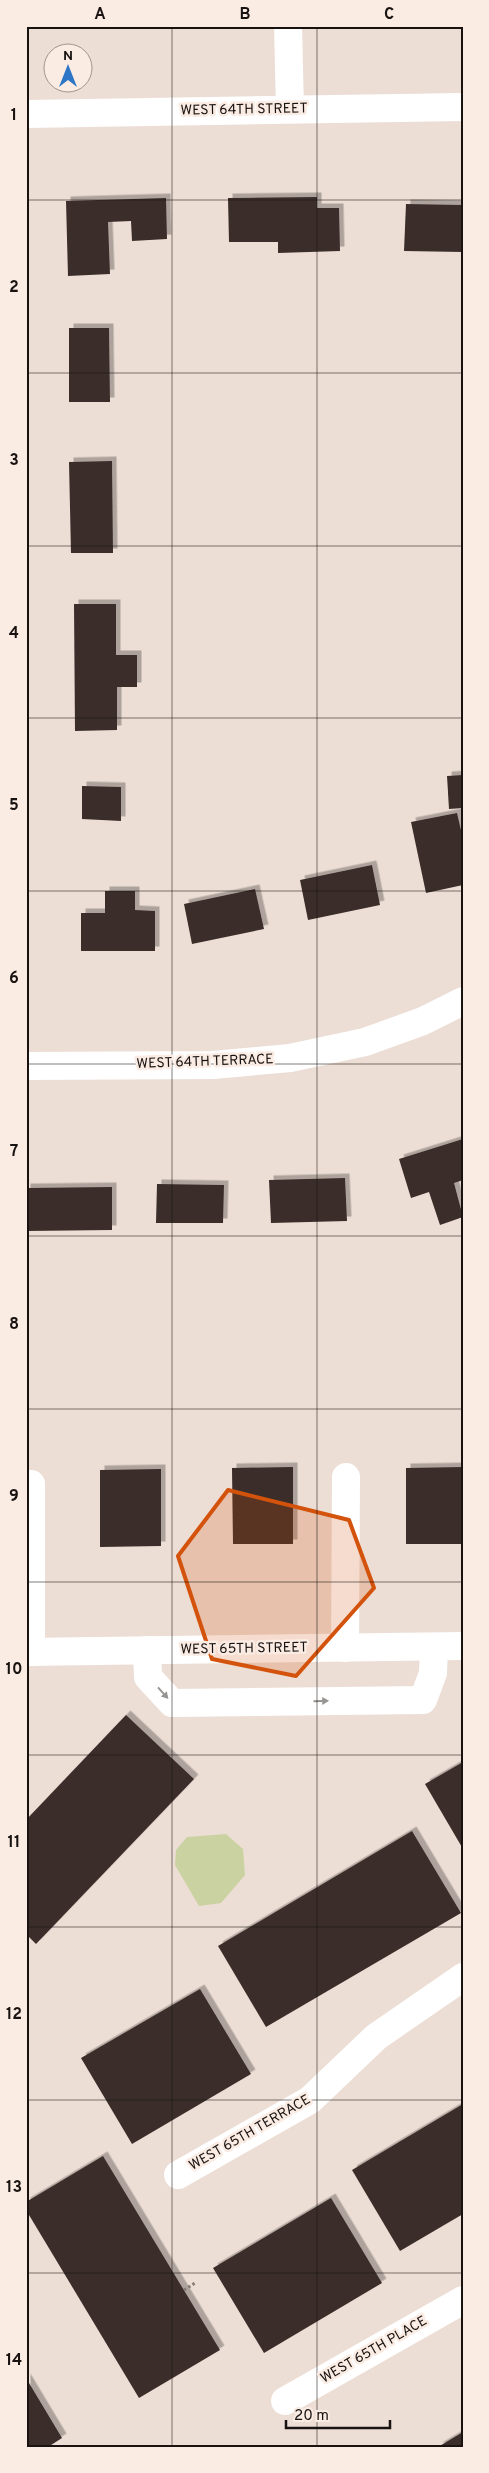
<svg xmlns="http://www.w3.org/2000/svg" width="489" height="2473" font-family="Overpass,sans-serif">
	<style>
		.green { fill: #cad2a2 }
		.building { fill: #3a2d2a; filter: url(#shadow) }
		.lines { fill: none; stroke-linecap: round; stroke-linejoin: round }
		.path { stroke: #857b76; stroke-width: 3; stroke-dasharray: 2.5 2.5; stroke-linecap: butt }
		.minor { stroke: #fff; stroke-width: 28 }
		.oneway { fill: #979594 }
		.marked { fill: #d3520c; fill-opacity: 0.2; stroke: #d3520c; stroke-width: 4; stroke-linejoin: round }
		.grid { fill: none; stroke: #181311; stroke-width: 1; stroke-opacity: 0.55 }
		.labels { text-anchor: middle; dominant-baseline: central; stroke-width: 5; stroke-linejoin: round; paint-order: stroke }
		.street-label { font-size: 14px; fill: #181311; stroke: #faebe3 }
		.neatline { fill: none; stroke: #181311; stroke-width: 2 }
		.grid-label { font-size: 16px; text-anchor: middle; font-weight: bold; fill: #181311 }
	</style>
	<defs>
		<filter id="shadow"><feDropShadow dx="4.5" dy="-4.5" stdDeviation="0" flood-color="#0004"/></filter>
	</defs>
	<rect width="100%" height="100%" fill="#edded5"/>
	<!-- green -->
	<path class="green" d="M226,1834L243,1849L245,1875L221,1903L199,1906L175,1865L176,1850L187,1837Z"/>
	<!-- building -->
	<g class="building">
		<path d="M317,197V208H339L340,251L278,253V242H229L228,198Z"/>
		<path d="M166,198L167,239L132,241L131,221L108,222L110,274L68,276L66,201Z"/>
		<path d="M406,204L463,205V252L404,251Z"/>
		<path d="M69,328H109L110,402H69Z"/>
		<path d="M112,461L113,553H71L69,462Z"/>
		<path d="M74,604H116V655H137V687H117V730L75,731Z"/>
		<path d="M463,775V808L449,809L447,776Z"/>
		<path d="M82,786L121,787V821L82,819Z"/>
		<path d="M457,813L463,839V885L426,893L411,822Z"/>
		<path d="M372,865L380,905L308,920L300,880Z"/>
		<path d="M255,889L264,929L192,944L184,904Z"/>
		<path d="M105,891H135V910L155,911V951H81V913H105Z"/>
		<path d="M463,1139V1180L454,1183L463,1217L440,1225L429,1192L411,1198L399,1159Z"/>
		<path d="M345,1178L347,1221L271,1223L269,1180Z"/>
		<path d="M157,1184L224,1185L223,1223H156Z"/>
		<path d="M112,1187V1230L26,1231V1188Z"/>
		<path d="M293,1467V1544H233L232,1468Z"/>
		<path d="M463,1467V1544H406V1468Z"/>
		<path d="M161,1469V1546L100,1547V1470Z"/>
		<path d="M126,1715L194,1779L36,1944L26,1934V1820Z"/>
		<path d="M463,1762V1849L425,1784Z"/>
		<path d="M412,1831L461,1913L266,2027L218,1946Z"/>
		<path d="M200,1989L251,2074L132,2144L81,2058Z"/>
		<path d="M463,2104V2214L400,2251L352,2170Z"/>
		<path d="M103,2156L220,2350L139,2398L26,2210V2202Z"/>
		<path d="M331,2198L382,2283L264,2353L213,2268Z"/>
		<path d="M26,2378L62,2438L48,2447H26Z"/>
		<path d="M463,2432V2447H438Z"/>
	</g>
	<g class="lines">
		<!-- path -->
		<path class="path" d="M184,2290L195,2283"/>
		<!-- minor -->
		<g class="minor">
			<path d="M288,26L290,109"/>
			<path d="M26,114L463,107"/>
			<path d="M26,1066L213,1065L290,1058L365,1042L423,1021L463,1001"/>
			<path d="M31,1484V1652"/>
			<path d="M345,1648L346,1477"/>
			<path d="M147,1650L148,1677L172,1703L423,1700L433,1673L434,1647"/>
			<path d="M26,1652L463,1646"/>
			<path d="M178,2175L310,2100L376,2037L463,1977"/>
			<path d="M285,2401L463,2300"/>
		</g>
	</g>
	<!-- one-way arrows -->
	<defs><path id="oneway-solid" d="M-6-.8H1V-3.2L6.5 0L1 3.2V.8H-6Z" transform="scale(1.25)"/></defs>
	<g class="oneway">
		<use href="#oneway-solid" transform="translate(163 1693) rotate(48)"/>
		<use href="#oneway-solid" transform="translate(321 1701) rotate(-1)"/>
	</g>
	<!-- marked area -->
	<path class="marked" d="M228,1490L349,1520L374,1588L296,1676L212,1659L178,1556Z"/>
	<!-- grid -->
	<path class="grid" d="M172,26V2447M317,26V2447M26,200H463M26,373H463M26,546H463M26,718H463M26,891H463M26,1064H463M26,1236H463M26,1409H463M26,1582H463M26,1755H463M26,1927H463M26,2100H463M26,2273H463"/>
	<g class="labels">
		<!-- street labels -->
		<g class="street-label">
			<text transform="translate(244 110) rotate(-1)">WEST 64TH STREET</text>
			<text transform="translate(205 1062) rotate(-2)">WEST 64TH TERRACE</text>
			<text transform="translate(244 1649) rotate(-1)">WEST 65TH STREET</text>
			<text transform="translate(250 2133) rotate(-30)">WEST 65TH TERRACE</text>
			<text transform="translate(374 2350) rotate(-30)">WEST 65TH PLACE</text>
		</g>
	</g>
	<!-- border -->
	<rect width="489" height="2473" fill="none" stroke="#faebe3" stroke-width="55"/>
	<!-- north arrow -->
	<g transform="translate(68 68)"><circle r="24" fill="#faebe3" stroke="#a0958f"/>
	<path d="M0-4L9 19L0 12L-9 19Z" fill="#2d75c6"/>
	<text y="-8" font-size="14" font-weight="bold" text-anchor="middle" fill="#181311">N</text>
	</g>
	<!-- scale -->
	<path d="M286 2420v8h104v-8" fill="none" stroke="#181311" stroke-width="2.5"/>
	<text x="294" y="2420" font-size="15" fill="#181311" stroke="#faebe3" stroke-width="4" paint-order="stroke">20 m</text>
	<rect x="28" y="28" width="434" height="2418" class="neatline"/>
	<g class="grid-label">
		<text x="100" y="19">A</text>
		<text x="245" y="19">B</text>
		<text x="389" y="19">C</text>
		<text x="14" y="120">1</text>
		<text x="14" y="292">2</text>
		<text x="14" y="465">3</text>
		<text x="14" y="638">4</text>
		<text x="14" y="810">5</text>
		<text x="14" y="983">6</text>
		<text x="14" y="1156">7</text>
		<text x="14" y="1329">8</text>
		<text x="14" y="1501">9</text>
		<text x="14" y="1674">10</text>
		<text x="14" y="1847">11</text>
		<text x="14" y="2019">12</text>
		<text x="14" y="2192">13</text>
		<text x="14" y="2365">14</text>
	</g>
</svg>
